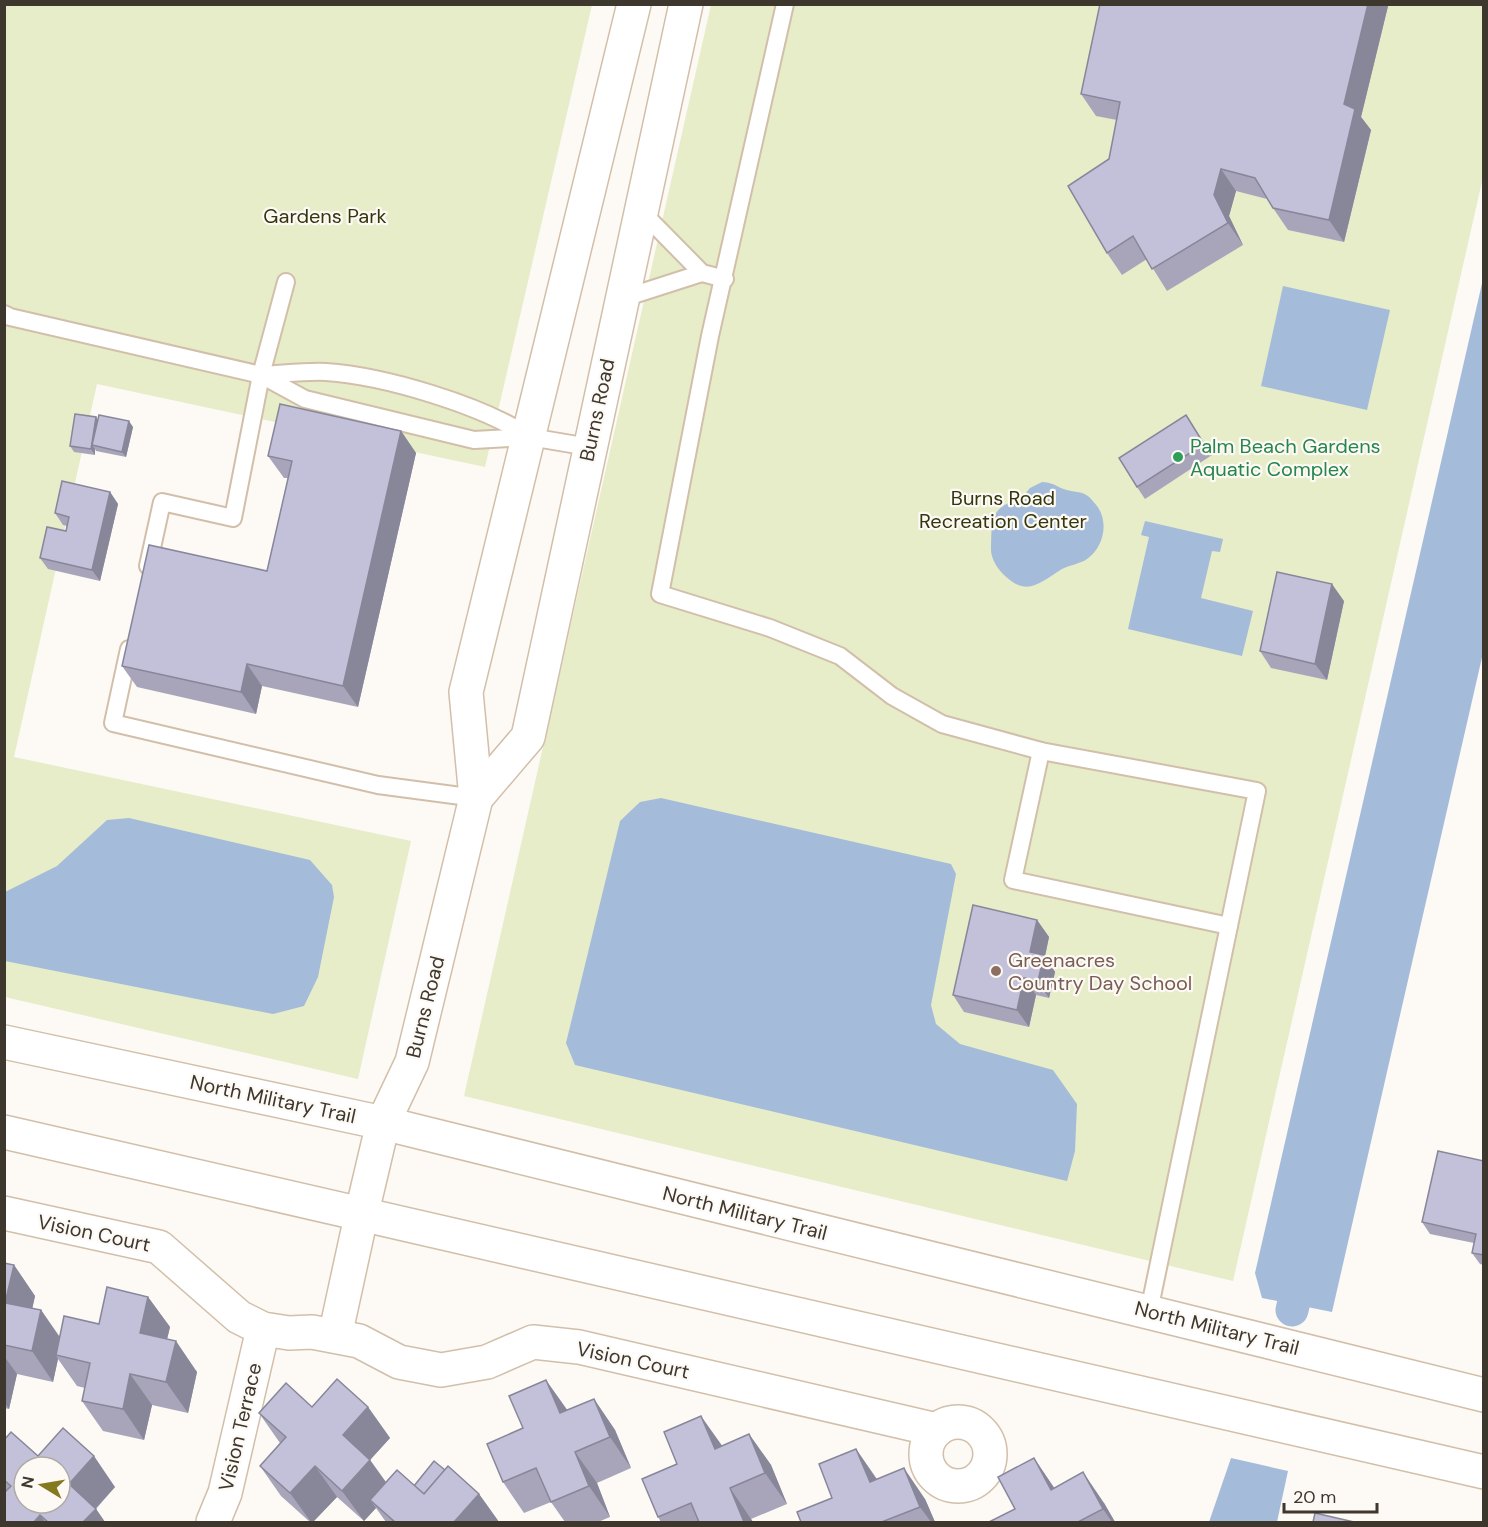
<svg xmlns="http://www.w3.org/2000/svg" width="1488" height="1527" font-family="'DM Sans',sans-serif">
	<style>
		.green { fill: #e7ecc9 }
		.water { fill: #a4bcd9 }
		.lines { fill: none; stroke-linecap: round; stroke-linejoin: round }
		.canal { stroke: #a4bcd9; stroke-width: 33 }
		.lane-casing { stroke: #d2bfaa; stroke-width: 20 }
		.street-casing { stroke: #d2bfaa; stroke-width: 36 }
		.secondary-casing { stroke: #d2bfaa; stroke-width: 36 }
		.lane { stroke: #fff; stroke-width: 16 }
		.street { stroke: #fff; stroke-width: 33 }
		.secondary { stroke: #fff; stroke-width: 33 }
		.wall { fill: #a8a5bb }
		.shaded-wall { fill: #888699 }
		.building { fill: #c3c0da; stroke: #888699; stroke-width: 1.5; fill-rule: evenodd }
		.leisure-dot { fill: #2e9e5b; stroke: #fdf9f5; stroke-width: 2 }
		.education-dot { fill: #8d6e63; stroke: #fdf9f5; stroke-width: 2 }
		.labels { text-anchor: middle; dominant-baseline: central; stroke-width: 4.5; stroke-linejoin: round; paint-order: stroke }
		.park-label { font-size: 20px; fill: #33370b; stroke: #fdf9f5 }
		.street-label { font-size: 20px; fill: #3e372e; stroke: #fdf9f5 }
		.leisure-label { font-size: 20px; fill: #27864d; stroke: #fdf9f5; text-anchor: start }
		.education-label { font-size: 20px; fill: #785e54; stroke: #fdf9f5; text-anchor: start }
	</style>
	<rect width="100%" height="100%" fill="#fdf9f5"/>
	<!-- green -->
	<g class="green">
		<path d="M5,5H592L485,467L97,384L14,757L411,841L358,1079L5,997Z"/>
		<path d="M711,5H1483V177L1233,1281L464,1096Z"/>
	</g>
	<!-- water -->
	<g class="water">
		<path d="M1483,279V653L1332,1312L1262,1298L1255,1273Z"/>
		<path d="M1283,286L1390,310L1367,410L1261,386Z"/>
		<path d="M1042,482C1057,483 1057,488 1067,490C1083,494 1085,490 1097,506C1109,522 1104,547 1087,559C1080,564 1069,565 1062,569C1039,583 1027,598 1003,574C997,568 991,558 991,550C992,522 989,506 1021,499L1030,488Z"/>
		<path d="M1145,521L1223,539L1220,552L1212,551L1201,598L1253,611L1242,656L1128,629L1149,537L1141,535Z"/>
		<path d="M661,798L951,864L956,874L931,1005L936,1024L960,1044L1053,1070L1077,1104L1075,1151L1067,1181L575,1065L566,1043L620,821L640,802Z"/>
		<path d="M129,818L310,860L332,885L334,897L318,977L304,1006L273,1014L5,961V892L57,866L107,820Z"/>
		<path d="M1231,1458L1288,1471L1277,1522H1209Z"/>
	</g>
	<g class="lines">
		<!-- canal -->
		<path class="canal" d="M1292,1310L1304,1260"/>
		<defs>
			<g id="lane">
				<path d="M785,4L710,336L660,594L770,628L840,656L892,696L942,724L1041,751L1257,791L1149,1311"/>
				<path d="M641,211L702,273L725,279"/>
				<path d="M621,299L702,273"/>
				<path d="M4,314L10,317L261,375L305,399L474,440L530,437L589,447"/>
				<path d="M262,375C283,374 305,371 326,372C385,376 481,405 530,437"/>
				<path d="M148,566L162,502L233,518L261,375L286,282"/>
				<path d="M129,649L113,723L378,785L476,798"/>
				<path d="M1041,751L1013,880L1229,926"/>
			</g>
			<g id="street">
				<path d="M4,1213L159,1247L239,1317L263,1329L289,1333L312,1332L359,1341L399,1362L441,1370L487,1362L533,1342L579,1347L937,1430"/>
				<path d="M335,1336L362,1212"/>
				<circle cx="958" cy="1454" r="32"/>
				<path d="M213,1522L225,1493L263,1329"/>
			</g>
			<g id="secondary">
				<path d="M476,798L528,737L686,4"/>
				<path d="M4,1042L383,1123L1484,1395"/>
				<path d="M4,1132L1484,1472"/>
				<path d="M362,1212L383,1123L412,1062L476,798L466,692L634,4"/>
			</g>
		</defs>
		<!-- lane casing -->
		<use href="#lane" class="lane-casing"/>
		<!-- street casing -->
		<use href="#street" class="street-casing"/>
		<!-- secondary casing -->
		<use href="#secondary" class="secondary-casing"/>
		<!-- lane -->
		<use href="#lane" class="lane"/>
		<!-- street -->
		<use href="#street" class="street"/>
		<!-- secondary -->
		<use href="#secondary" class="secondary"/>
	</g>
	<!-- wall -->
	<g class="wall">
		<path d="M1388,6L1361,117L1371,130L1344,242L1288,230L1267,199L1236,191L1229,216L1243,245L1167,291L1147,259L1122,275L1107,253L1109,159L1117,120L1096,116L1081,94Z"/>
		<path d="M1186,415L1212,455L1145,499L1137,487Z"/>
		<path d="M96,417L98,420L133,427L126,457L96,451L95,449V455L74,452L70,446Z"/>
		<path d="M401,431L416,453L358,707L262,686L256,714L137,687L122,666L267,571L288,478H284L268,456Z"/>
		<path d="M110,492L118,504L100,581L48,569L40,558L66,531L67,526L63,525L55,513Z"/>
		<path d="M1344,601L1327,680L1271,668L1260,651Z"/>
		<path d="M1037,920L1049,937L1045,956L1055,972L1049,998L1036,995L1029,1027L964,1012L953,995Z"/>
		<path d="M1484,1161V1265L1480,1264L1472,1253L1474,1243L1430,1234L1422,1222Z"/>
		<path d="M4,1263L14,1265L35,1296L32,1309L41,1310L60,1337L99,1324L148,1297L170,1327L167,1339L197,1372L188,1413L152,1405L144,1440L103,1431L82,1401L85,1388L77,1386L58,1359L53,1382L17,1374L9,1409L4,1408Z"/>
		<path d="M594,1399L615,1430L631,1468L597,1483L610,1517L598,1522H565L551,1502L524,1513L503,1482L567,1410Z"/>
		<path d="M312,1407H368L390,1438L370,1460L386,1482L414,1486L445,1470L479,1494L499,1522H386L376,1508L364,1521L337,1497L313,1522H310L281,1496L260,1466L280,1443L259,1413Z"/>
		<path d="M749,1434L771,1465L787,1504L751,1519L753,1522H661L658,1517L722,1446Z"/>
		<path d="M4,1440L38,1456L115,1487L96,1509L105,1522H4L6,1492L4,1490Z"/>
		<path d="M856,1449L877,1479L925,1499L935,1522H801L832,1498Z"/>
		<path d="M1034,1458L1054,1488L1104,1503L1115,1522H989L1015,1509Z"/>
	</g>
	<!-- shaded-wall -->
	<g class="shaded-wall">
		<path d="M1368,4H1387L1388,6L1361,117L1371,130L1344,242L1329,220L1344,104Z"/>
		<path d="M1221,169L1236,191L1229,216L1243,245L1228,223L1214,195Z"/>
		<path d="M96,417L100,423L92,445L95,449V455L91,449Z"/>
		<path d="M129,421L133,427L126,457L122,452Z"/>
		<path d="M401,431L416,453L358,707L343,686Z"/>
		<path d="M110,492L118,504L100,581L92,570Z"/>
		<path d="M1332,584L1344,601L1327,680L1315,664Z"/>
		<path d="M247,664L262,686L256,714L241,692Z"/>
		<path d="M1037,920L1049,937L1045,956L1055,972L1049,998L1038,981L1030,952Z"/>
		<path d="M1024,978L1036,995L1029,1027L1017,1010Z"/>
		<path d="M14,1265L35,1296L27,1333L5,1303Z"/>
		<path d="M148,1297L170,1327L161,1364L140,1333Z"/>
		<path d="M41,1310L62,1341L56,1355L58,1359L53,1382L32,1351Z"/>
		<path d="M176,1341L197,1372L188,1413L166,1382Z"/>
		<path d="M4,1356L17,1374L9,1409L4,1402Z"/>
		<path d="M130,1374L152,1405L144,1440L123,1409Z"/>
		<path d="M546,1380L568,1411L560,1413Z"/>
		<path d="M594,1399L615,1430L631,1468L610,1437Z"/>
		<path d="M368,1407L390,1438L370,1460L392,1491L370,1500L376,1508L364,1521L342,1491L343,1435Z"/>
		<path d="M701,1416L723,1447L715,1449Z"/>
		<path d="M749,1434L771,1465L787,1504L765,1473Z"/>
		<path d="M856,1449L877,1480L870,1482Z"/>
		<path d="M575,1452L597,1483L610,1517L589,1486Z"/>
		<path d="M94,1456L115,1487L94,1510L96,1509L105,1522H83L69,1484Z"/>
		<path d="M1034,1458L1055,1489L1051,1490Z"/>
		<path d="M315,1466L337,1497L313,1522H311L290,1493Z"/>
		<path d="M904,1468L925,1499L935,1522H931L920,1507Z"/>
		<path d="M1083,1472L1104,1503L1115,1522H1112L1103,1509Z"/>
		<path d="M730,1488L751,1519L753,1522H744Z"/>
		<path d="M479,1494L499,1522H454Z"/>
		<path d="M40,1515L45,1522H34Z"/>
	</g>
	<!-- building -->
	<g class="building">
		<path d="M1100,4H1368L1344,104L1355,109L1329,220L1273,208L1255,178L1221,169L1214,195L1228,223L1152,269L1133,236L1107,253L1068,186L1109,159L1120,102L1081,94Z"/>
		<path d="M280,404L401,431L343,686L247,664L241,692L122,666L149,545L267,571L292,461L268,456Z"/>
		<path d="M75,414L96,417L91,449L70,446Z"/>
		<path d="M99,415L129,421L122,452L92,445Z"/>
		<path d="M1186,415L1204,444L1137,487L1119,458Z"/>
		<path d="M62,481L110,492L92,570L40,558L47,527L66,531L69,517L55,513Z"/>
		<path d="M1277,572L1332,584L1315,664L1260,651Z"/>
		<path d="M973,905L1037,920L1030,952L1044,955L1038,981L1024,978L1017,1010L953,995Z"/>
		<path d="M1438,1151L1484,1161V1255L1472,1253L1476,1234L1422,1222Z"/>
		<path d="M4,1263L14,1265L5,1303L41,1310L32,1351L4,1345Z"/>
		<path d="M107,1287L148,1297L140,1333L176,1341L166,1382L130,1374L123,1409L82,1401L90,1363L56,1355L64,1316L99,1324Z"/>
		<path d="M337,1379L368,1407L343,1435L370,1460L342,1491L315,1466L290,1493L260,1466L286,1437L259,1413L286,1383L312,1407Z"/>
		<path d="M546,1380L560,1413L594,1399L610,1437L575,1452L589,1486L551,1502L536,1468L503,1482L487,1444L523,1428L509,1396Z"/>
		<path d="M701,1416L715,1449L749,1434L765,1473L730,1488L744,1522H699L691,1503L658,1517L642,1479L677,1464L664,1432Z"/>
		<path d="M63,1428L94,1456L69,1484L96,1509L83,1522H48L40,1515L34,1522H4V1493L11,1486L4,1480V1440L11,1432L38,1456ZM24,1467H60V1503H24Z"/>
		<path d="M856,1449L870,1482L904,1468L920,1507L884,1521L885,1522H801L797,1512L832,1498L819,1464Z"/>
		<path d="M1034,1458L1051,1490L1083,1472L1103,1509L1078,1522H989L1015,1509L998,1477Z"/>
		<path d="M434,1461L445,1470L424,1494L414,1486Z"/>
		<path d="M448,1466L479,1494L454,1522H395L370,1500L397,1470L424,1494Z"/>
		<path d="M1315,1513L1354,1522H1313Z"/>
	</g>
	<!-- markers -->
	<circle class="leisure-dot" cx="1178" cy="457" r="6"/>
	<circle class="education-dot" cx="996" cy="971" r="6"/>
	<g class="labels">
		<!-- park labels -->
		<g class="park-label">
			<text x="325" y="216">Gardens Park</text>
			<text x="1003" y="498">Burns Road<tspan x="1003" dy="23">Recreation Center</tspan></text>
		</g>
		<!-- street labels -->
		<g class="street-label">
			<text transform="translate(597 410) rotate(-78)">Burns Road</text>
			<text transform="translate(425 1007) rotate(-76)">Burns Road</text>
			<text transform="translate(273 1099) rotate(12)">North Military Trail</text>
			<text transform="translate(745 1213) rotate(14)">North Military Trail</text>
			<text transform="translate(94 1233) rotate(12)">Vision Court</text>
			<text transform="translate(1217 1328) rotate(14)">North Military Trail</text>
			<text transform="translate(633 1360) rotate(12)">Vision Court</text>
			<text transform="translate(240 1427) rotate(-77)">Vision Terrace</text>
		</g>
		<!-- leisure labels -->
		<g class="leisure-label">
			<text x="1190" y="446">Palm Beach Gardens<tspan x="1190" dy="23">Aquatic Complex</tspan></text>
		</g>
		<!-- education labels -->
		<g class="education-label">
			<text x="1008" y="960">Greenacres<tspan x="1008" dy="23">Country Day School</tspan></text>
		</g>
	</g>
	<!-- border -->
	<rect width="1488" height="1527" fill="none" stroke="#3e372e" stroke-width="12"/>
	<!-- north arrow -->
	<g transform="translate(42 1485) rotate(281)"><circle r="28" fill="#fdf9f5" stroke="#b1aba5" stroke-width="1.5"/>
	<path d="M0-4.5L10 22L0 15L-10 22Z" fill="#84791d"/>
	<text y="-9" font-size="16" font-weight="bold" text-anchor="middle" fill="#3e372e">N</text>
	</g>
	<!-- scale -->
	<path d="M1284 1503v9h93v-9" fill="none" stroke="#3e372e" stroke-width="3"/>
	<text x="1293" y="1503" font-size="18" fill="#3e372e" stroke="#fdf9f5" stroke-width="4.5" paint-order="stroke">20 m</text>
</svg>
